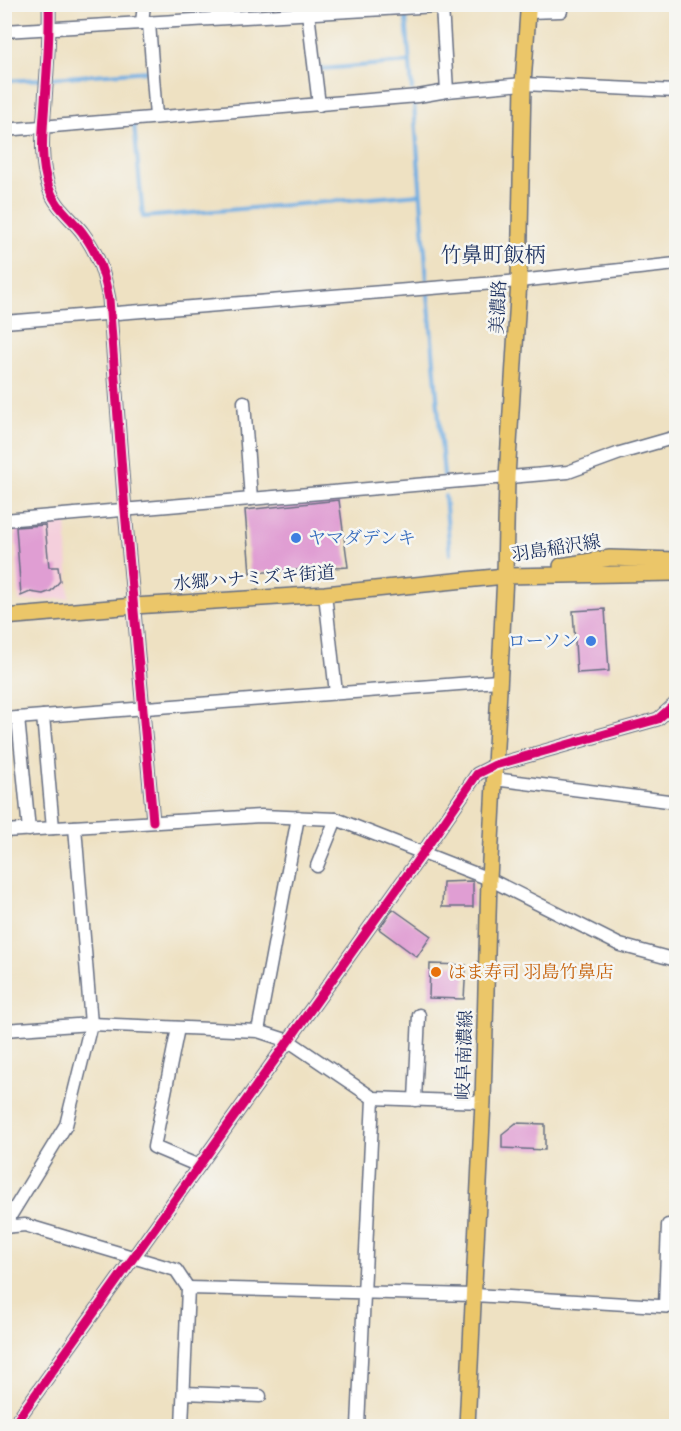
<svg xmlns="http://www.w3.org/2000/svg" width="681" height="1431" font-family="Alegreya,'Noto Serif JP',serif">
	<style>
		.built { fill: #f4cfdc }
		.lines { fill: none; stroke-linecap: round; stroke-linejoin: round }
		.stream { stroke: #70ade2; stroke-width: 4 }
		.building { fill: #e09ed3 }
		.minor-casing { stroke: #656d81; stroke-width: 15 }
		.major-casing { stroke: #656d81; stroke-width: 18 }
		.minor { stroke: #fff; stroke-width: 12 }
		.major { stroke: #ebc669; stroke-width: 15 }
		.cycleway-casing { stroke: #f6f6f2; stroke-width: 13 }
		.cycleway { stroke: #d6006c; stroke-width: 9 }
		.shop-dot { fill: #3f7fe0; stroke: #f6f6f2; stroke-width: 2 }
		.food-dot { fill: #e8710a; stroke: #f6f6f2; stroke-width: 2 }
		.labels { text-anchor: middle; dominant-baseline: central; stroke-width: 5; stroke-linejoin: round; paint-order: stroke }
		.street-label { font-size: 18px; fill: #1b2f5e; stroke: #f6f6f2 }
		.shop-label { font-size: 18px; fill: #366cbe; stroke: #f6f6f2; text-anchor: start }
		.food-label { font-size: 18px; fill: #c56008; stroke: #f6f6f2; text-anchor: start }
		.quarter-label { font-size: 21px; fill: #1b2f5e; stroke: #f6f6f2 }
	</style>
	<rect width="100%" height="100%" fill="#f6f6f2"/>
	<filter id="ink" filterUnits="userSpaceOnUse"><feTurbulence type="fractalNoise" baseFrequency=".0167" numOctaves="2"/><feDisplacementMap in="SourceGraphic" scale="12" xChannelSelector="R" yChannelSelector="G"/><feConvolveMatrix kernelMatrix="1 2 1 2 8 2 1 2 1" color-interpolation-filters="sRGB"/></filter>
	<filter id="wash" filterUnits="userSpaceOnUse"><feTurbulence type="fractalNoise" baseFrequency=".008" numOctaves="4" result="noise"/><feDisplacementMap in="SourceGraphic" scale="24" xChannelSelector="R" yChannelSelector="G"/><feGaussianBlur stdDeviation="1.35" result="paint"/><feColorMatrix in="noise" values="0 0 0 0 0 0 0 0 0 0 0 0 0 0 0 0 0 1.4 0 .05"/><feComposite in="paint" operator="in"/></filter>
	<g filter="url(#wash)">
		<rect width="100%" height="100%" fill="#eee1c2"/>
		<!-- built -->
		<path class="built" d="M66,519L69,598L19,602L14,522Z"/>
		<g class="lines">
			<!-- stream -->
			<g class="stream">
				<path d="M406,18L412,89"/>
				<path d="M319,67L320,69L410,62"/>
				<path d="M52,78L149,71V69"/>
				<path d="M4,81L43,79"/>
				<path d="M414,104L427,280"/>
				<path d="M132,124H134L143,217L420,194"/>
				<path d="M428,293L444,476"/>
				<path d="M445,496L450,554"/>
			</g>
		</g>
		<g id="blocks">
			<!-- building -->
			<g class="building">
				<path d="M339,500L348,567L250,573L245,510Z"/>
				<path d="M45,525L49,567H58L60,581L51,591L43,594L30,592L21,596L16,527Z"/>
				<path d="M605,609L609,671L577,673L573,611Z"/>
				<path d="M471,881L473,882V907H442L443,882Z"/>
				<path d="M393,909L431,936L417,957L379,929Z"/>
				<path d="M430,964L466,965L464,999L429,998Z"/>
				<path d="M516,1123L545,1124V1150L502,1148V1134Z"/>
			</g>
		</g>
	</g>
	<g filter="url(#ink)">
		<use href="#blocks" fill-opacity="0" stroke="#656d81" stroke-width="1.5"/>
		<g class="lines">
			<defs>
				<g id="minor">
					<path d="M49,4C50,37 47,69 45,101C43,130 39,160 49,188C55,206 70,217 82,232C98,253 104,273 109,299L125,511L153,821"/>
					<path d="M442,6L447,91"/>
					<path d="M528,12L561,11"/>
					<path d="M308,13L319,105"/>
					<path d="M142,23L144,4"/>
					<path d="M149,23L156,117"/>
					<path d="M4,31L471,4"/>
					<path d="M4,130L418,96L447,91L523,84L676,91"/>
					<path d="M4,322L519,281L676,264"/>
					<path d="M244,402L251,499"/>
					<path d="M4,520L568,472L620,453L676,437"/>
					<path d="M325,594L336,693"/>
					<path d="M43,716L53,828"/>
					<path d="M18,718L29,830"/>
					<path d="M4,719L498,681"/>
					<path d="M494,779L676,802"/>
					<path d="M4,831L261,816L336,819L489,879L620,945L676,960"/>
					<path d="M317,866L336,819"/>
					<path d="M178,1028L154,1147L199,1166"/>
					<path d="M4,1030L91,1024L258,1031L289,1041L373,1098L358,1426"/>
					<path d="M258,1031L298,817"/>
					<path d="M373,1098L483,1102"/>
					<path d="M415,1100L419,1015"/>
					<path d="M4,1226L66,1125L91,1024L75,827"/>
					<path d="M4,1227L25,1225L176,1270L188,1288"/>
					<path d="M665,1306L668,1225"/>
					<path d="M184,1393L260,1396"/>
					<path d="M13,1426L422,854L477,774L495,765L658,719L676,703"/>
					<path d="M182,1426L188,1288L474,1295L676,1307"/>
				</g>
				<g id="major">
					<path d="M561,566L610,558L676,560"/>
					<path d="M4,617L134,606L325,594L505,576L676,573"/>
					<path d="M467,1426L483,1102L489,879L505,576L507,477L519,281L523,84L528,12L526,4"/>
				</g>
			</defs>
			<!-- minor casing -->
			<use href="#minor" class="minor-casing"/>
			<!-- major casing -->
			<use href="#major" class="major-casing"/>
			<!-- minor -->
			<use href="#minor" class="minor"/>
			<!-- major -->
			<use href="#major" class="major"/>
			<defs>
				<g id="cycleway">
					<path d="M49,4C50,37 47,69 45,101C43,130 39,160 49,188C55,206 70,217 82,232C98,253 104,273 109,299L125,511L153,821"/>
					<path d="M13,1426L422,854L477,774L495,765L658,719L676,703"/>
				</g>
			</defs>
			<!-- cycleway casing -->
			<use href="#cycleway" class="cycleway-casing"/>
			<!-- cycleway -->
			<use href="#cycleway" class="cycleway"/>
		</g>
	</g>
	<!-- markers -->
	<g class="shop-dot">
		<circle cx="296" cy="538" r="6"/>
		<circle cx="591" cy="641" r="6"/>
	</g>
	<circle class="food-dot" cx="436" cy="972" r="6"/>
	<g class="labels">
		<!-- street labels -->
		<g class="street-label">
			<text transform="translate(498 307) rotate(-87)">美濃路</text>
			<text transform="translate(556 548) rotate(-9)">羽島稲沢線</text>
			<text transform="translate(254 578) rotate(-4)">水郷ハナミズキ街道</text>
			<text transform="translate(464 1055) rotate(-88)">岐阜南濃線</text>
		</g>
		<!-- shop labels -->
		<g class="shop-label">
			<text x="308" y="538">ヤマダデンキ</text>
			<text x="579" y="641" text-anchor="end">ローソン</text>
		</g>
		<!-- food labels -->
		<g class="food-label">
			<text x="448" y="972">はま寿司 羽島竹鼻店</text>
		</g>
		<!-- quarter labels -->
		<g class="quarter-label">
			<text x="493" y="255">竹鼻町飯柄</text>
		</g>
	</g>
	<!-- margin -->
	<rect width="681" height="1431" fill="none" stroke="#f6f6f2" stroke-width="24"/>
</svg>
